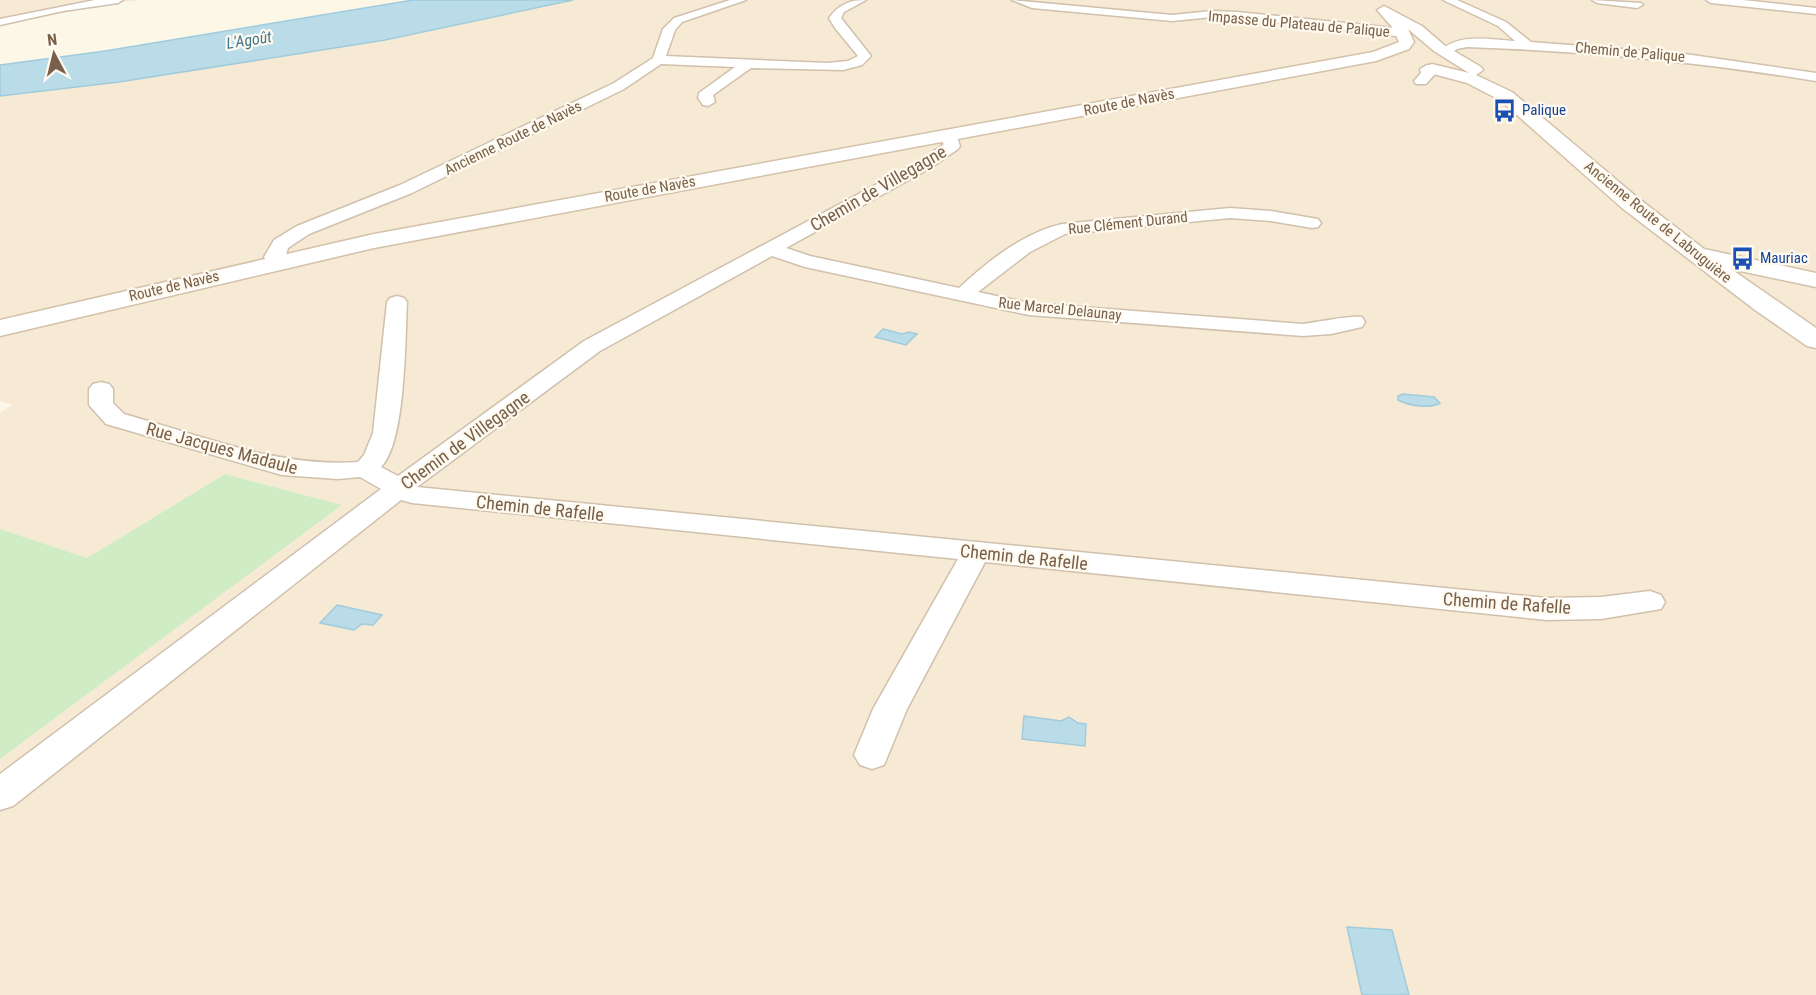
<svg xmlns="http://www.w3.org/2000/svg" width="1816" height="995" font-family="'Roboto Condensed',sans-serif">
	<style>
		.residential { fill: #f6ead5 }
		.green { fill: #d0ecc4 }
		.water { fill: #badce9; stroke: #a0cbdb; stroke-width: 1.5 }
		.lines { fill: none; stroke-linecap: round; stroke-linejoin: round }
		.street-casing { stroke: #d0c0ac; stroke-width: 3 }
		.secondary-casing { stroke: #d3c1a9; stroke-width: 3 }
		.street { fill: #fff; fill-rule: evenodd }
		.secondary { fill: #fff; fill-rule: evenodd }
		.labels { text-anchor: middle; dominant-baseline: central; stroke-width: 4.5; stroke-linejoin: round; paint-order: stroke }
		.far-street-label { font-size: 15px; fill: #79604a; stroke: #fffaef }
		.far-transit-label { font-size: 15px; fill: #164399; stroke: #fffaef; text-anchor: start }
		.far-water-label { font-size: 16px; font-style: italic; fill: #41788d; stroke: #fffaef }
		.street-label { font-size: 18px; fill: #79604a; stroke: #fffaef }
	</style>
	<rect width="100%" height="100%" fill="#fdf7e7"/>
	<!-- residential -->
	<g class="residential">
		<path d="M0,0H140L107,4L0,25Z"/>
		<path d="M573,0H1816V995H0V759L341,505L225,474L87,558L0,529V412L13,405L0,401V96L119,82L385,40Z"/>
	</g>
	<!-- green -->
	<path class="green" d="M225,474L342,505L0,759V529L87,558Z"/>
	<!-- water -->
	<g class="water">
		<path d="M413,0H573L385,40L119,82L0,96V65L105,51Z"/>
		<path d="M883,329L902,334L909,332L917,334L906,345L875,337Z"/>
		<path d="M1403,394L1434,397L1440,403C1430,409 1409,406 1398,400V396Z"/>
		<path d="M337,605L382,615L373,625L362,624L354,630L320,623Z"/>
		<path d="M1024,716L1061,721L1069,717L1078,723L1086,724L1085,746L1022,739Z"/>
		<path d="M1347,927L1392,930L1409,995H1362Z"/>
	</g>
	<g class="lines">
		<defs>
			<g id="street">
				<path d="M95,0H123L118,3L63,11L0,25V19Z"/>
				<path d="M730,0H746L682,22L675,30L666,56L827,63L848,61L858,56L835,28L829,18C839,4 850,0 866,0L844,12L841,18L871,56L862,65L843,70L751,68L713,95L715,102L708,106L703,105L698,98L699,93L735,67L661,64L624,89L412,193L309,234L288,248L283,266H269L264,257L274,240L297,226L400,185L614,83L653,58L663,29L674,18Z"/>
				<path d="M1012,0L1172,15L1212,11L1237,12L1404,29L1410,33L1404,37L1237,18L1212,17L1172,21L1032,8Z"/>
				<path d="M1443,0H1457L1506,22L1531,42L1685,54L1816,73V81C1700,62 1584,51 1467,47L1457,49L1446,56L1440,52C1456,32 1492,40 1515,41L1498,26Z"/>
				<path d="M1592,0L1641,3L1643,5L1637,8L1597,3Z"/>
				<path d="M1706,0H1743L1816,8V14L1711,3Z"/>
				<path d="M1427,65L1432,66L1435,74L1426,84H1416L1414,81L1421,73L1420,69Z"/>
				<path d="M945,131L957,137L960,146L958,149L932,167L786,248L810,256L959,288C988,261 1023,233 1062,224L1230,208L1271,211L1312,218L1318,219L1321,223L1318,227L1312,228L1271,221L1230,218L1065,234L1030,252L978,292L1029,303L1303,324C1318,322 1351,315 1362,317L1365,322L1362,327L1331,334L1303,336L1029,315L805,267L772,256L600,351L417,487L1547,598L1601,597L1650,591L1661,595L1665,602L1661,609L1601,619L1547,620L985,562L907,709L884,765L872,769L860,765L854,755L873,709L958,559L412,503L401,500L13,806L0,810V774L381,489L360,477L338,479L282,475L106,424L89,405V389L93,384L101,382L109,384L113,389V403L124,414C200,435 278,468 358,462L364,455L373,433L387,302L390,298L397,296L404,298L407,302C405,339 406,442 381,467L398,476L584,341L920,161L944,144L937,136Z"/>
			</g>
			<path id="secondary" d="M1384,6L1422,26L1444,45L1481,67L1483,70L1476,75L1512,92L1638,198L1704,249L1816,273V287L1731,269L1816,328V348L1807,346L1755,310L1622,208L1500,100L1467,83L1426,72L1424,69L1426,66L1432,64L1469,73L1434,51L1408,29L1414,42L1409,49L1376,61L374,248L0,336V320L374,234L1373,52L1399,42L1392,27L1377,10Z"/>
		</defs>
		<!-- street casing -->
		<use href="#street" class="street-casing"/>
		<!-- secondary casing -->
		<use href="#secondary" class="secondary-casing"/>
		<!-- street -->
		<use href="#street" class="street"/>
		<!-- secondary -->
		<use href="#secondary" class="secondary"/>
	</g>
	<!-- icons -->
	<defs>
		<symbol id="bus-bare" viewBox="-9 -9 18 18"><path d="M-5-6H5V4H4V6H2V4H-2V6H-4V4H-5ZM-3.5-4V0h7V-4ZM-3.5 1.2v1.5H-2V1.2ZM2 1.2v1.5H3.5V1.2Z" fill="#1a4fb4" stroke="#fffaef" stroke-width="2.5" paint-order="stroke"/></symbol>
	</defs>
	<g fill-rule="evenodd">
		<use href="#bus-bare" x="1488" y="94" width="33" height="33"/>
		<use href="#bus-bare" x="1726" y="242" width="33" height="33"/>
	</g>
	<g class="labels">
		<!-- far-street labels -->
		<g class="far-street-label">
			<text transform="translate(1299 24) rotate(5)">Impasse du Plateau de Palique</text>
			<text transform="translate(1630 52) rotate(5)">Chemin de Palique</text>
			<text transform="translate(1129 102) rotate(-11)">Route de Navès</text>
			<text transform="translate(513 138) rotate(-26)">Ancienne Route de Navès</text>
			<text transform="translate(650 189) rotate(-10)">Route de Navès</text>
			<text transform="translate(1658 222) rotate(39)">Ancienne Route de Labruguière</text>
			<text transform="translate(1128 223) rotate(-6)">Rue Clément Durand</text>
			<text transform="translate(174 286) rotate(-13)">Route de Navès</text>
			<text transform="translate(1060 309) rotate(6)">Rue Marcel Delaunay</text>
		</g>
		<!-- far-transit labels -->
		<g class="far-transit-label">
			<text x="1522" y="110">Palique</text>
			<text x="1760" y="258">Mauriac</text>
		</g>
		<!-- far-water labels -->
		<g class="far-water-label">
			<text transform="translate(249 40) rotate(-9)">L'Agoût</text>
		</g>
		<!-- street labels -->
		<g class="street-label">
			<text transform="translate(878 188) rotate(-30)">Chemin de Villegagne</text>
			<text transform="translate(465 440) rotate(-36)">Chemin de Villegagne</text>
			<text transform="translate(222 448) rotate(15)">Rue Jacques Madaule</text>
			<text transform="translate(540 508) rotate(6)">Chemin de Rafelle</text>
			<text transform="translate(1024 557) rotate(6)">Chemin de Rafelle</text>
			<text transform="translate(1507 603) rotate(4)">Chemin de Rafelle</text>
		</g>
	</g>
	<!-- north arrow -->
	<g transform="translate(54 54) rotate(353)" stroke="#fffaef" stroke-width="4.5" paint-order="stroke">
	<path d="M0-4.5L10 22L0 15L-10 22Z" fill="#79604a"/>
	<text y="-9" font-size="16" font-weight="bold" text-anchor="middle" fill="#79604a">N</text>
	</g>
</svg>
